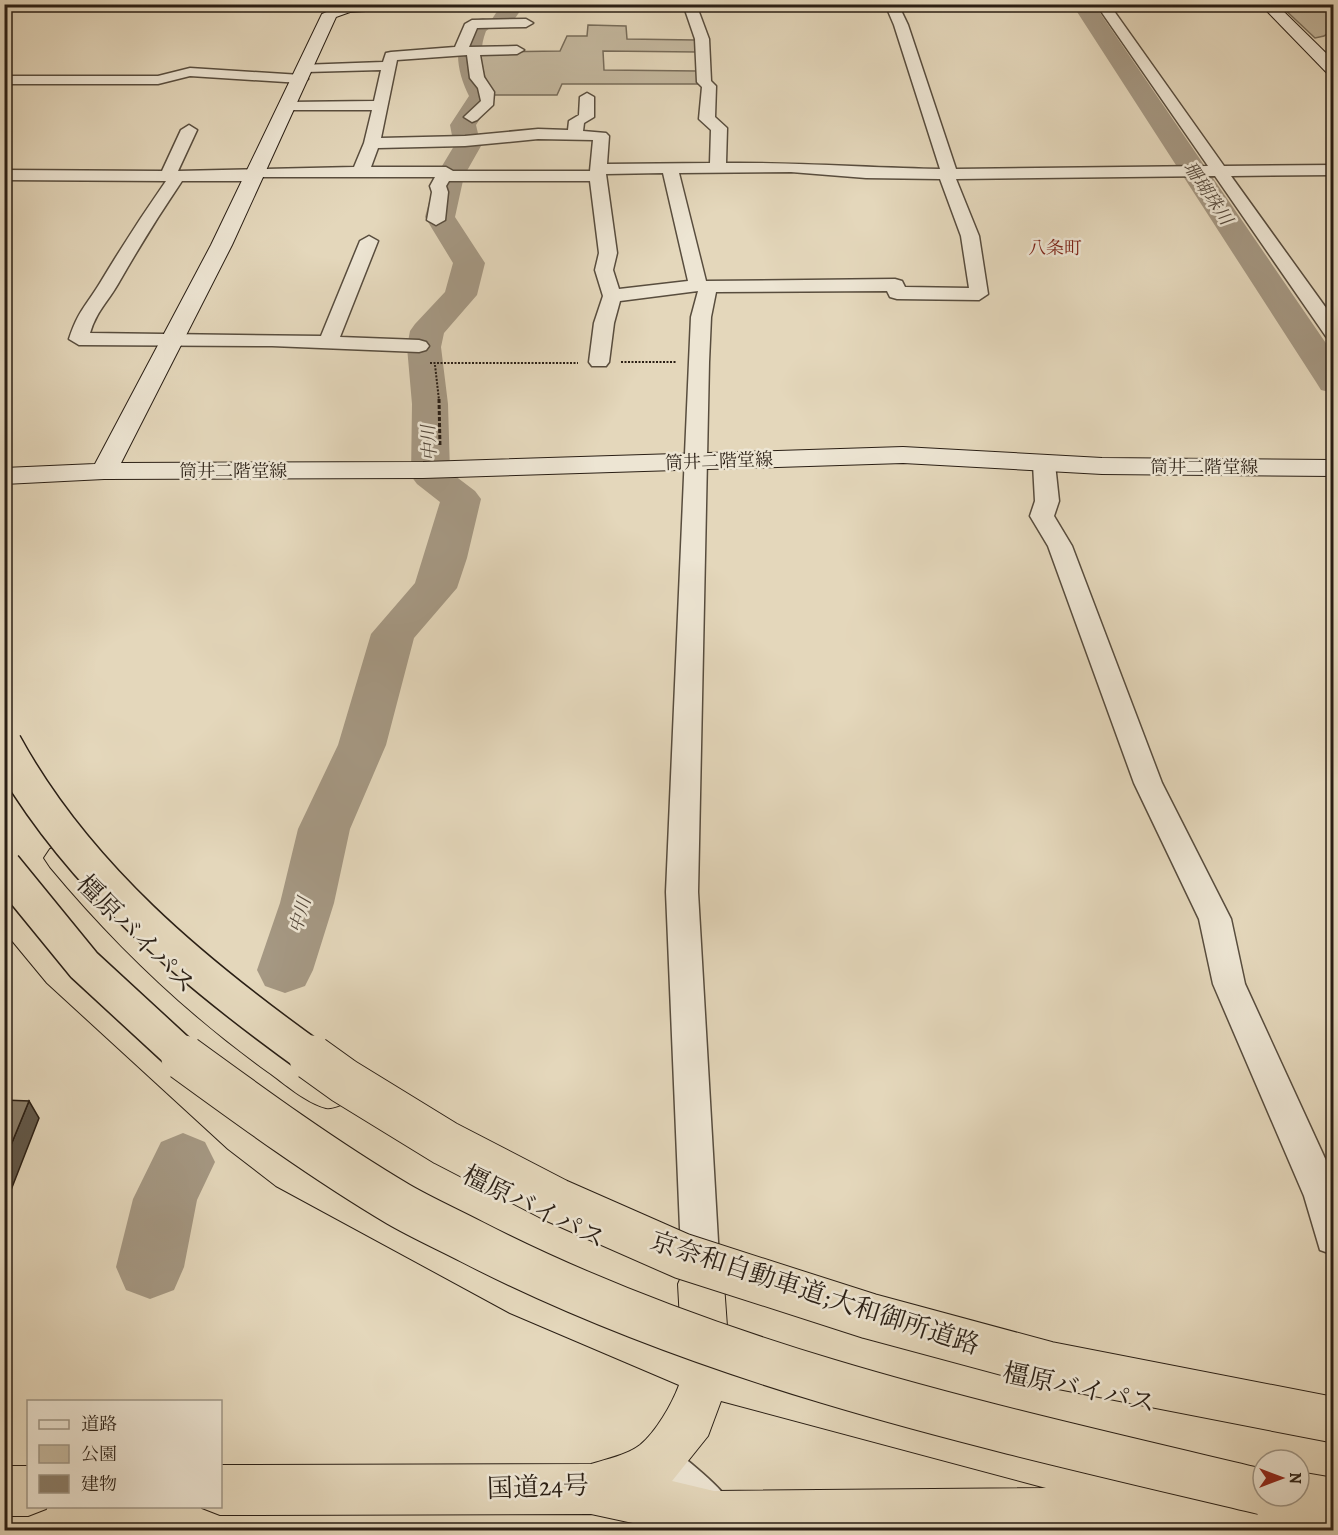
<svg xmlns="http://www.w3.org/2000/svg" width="1338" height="1535" font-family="Alegreya,'Noto Serif JP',serif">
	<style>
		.green { fill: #c4b89f; stroke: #776c5a; stroke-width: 1.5 }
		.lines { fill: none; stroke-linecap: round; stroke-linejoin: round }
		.river { fill: #a59883; fill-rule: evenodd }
		.minor-casing { stroke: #584d3e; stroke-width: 3 }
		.secondary-casing { stroke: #2a1f15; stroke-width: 2 }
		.trunk-casing { stroke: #2a1f15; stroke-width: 2 }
		.motorway-casing { stroke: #2a1f15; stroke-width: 2 }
		.path-far1 { stroke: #2a1f15; stroke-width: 2; stroke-dasharray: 2 1.5; stroke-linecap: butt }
		.path { stroke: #2a1f15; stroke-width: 3; stroke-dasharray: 4 2; stroke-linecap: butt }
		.minor { fill: #ede5d3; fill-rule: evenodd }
		.secondary { fill: #ede5d3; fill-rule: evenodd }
		.trunk { fill: #e4d7bb; fill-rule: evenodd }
		.motorway { fill: #e4d7bb; fill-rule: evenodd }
		.motorway-bridge-far1-casing { stroke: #2a1f15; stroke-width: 38; stroke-linecap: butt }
		.motorway-bridge-casing { stroke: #2a1f15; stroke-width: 47; stroke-linecap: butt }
		.motorway-bridge-far1 { stroke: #e4d7bb; stroke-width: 35 }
		.motorway-bridge { stroke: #e4d7bb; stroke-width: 45 }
		.shaded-wall { fill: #61594b; stroke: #2a1f15; stroke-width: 1.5 }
		.building { fill: #8b7f6b; stroke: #2a1f15; stroke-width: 1.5 }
		.labels { text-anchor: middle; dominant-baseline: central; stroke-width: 5; stroke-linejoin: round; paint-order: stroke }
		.far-water-label { font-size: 18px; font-style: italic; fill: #55493c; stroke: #ede5d3 }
		.far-neighbourhood-label { font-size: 18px; fill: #7a1f14; stroke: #ede5d3 }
		.far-street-label { font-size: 18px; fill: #2a1f15; stroke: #ede5d3 }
		.near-street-label { font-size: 26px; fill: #2a1f15; stroke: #ede5d3 }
	</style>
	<rect width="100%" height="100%" fill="#e4d7bb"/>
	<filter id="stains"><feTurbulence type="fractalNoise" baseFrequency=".00333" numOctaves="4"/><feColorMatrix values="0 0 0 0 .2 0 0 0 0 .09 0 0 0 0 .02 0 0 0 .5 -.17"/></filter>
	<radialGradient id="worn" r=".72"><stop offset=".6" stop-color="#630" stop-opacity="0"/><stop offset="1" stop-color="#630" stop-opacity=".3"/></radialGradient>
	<!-- green -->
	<g class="green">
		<path d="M1280,5H1322L1332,10L1333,29L1324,36L1315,38Z"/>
		<path d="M588,25L626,26L627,39L696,40L697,52L603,51L604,70L698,71L701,84H562L557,95H494L482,74L480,52L560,51L567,36H587Z"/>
	</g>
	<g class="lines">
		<!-- river -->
		<g class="river">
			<path d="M502,4H525L511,24H495L492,19Z"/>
			<path d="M1072,4H1094L1334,355V393L1321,390L1316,382Z"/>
			<path d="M483,18L491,20L494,25L486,31C477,54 483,75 495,96L476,125L481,146L464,176L455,217L485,263L477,295L444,333L441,347L448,404L450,472L475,491L481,499L467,558L457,588L414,638L386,745L350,829L334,903L313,970L305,986L285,993L265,986L257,970L280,903L298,829L338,745L371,634L415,583L440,502L417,484L411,476L412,404L407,347L410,331L415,324L445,292L453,263L425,217L436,176L454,146L450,125L469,96C457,72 452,45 469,21Z"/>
			<path d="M183,1133L205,1142L215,1162L197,1200L184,1267L174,1290L150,1299L126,1290L116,1267L133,1199L161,1142Z"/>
		</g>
		<defs>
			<g id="minor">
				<path d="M683,4H696L709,39L711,81L716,86L715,117L727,128L726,163C798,162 869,168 940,169L894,25L885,4H898L908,25L956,169L1208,166L1096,4H1109L1224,166L1334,165V175L1231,176L1334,319V340L1327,338L1215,176L956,179L979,236L988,294L979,300L897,299L890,297L887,291L716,292L711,317L709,362L698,892L720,1276L715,1289L701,1295L687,1289L682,1276L666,892L689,362L691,317L698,291L620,301L614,323L609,362L606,366H592L589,362L594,323L603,296L595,270L599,253L590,181H449L446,186L448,192L445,220L436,225L427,220L432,192L430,186L435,177H263L255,181H182C159,215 138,249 118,284C107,303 96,312 90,333L321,336L360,241L369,236L378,241L340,337L419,340L426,342L429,346L426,350L419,352L272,346L79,345L69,339C78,311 86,306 100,283C121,248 143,214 166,181L4,180V170L162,171L181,130L189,125L197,130L178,171L354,167L364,143L372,110H289L282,106L289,102L374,101L381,70L306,72L301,71V65L383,62L386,53L391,52L455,47L465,24L472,20L526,19L533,23L526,27L477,28L469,47L517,46L524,50L517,54L480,55L484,77L494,92L493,105L477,120L472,122L464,117L481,101L478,88L470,78L467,55L397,60L381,138L465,136L538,129L568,130L569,121L579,115L580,97L587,93L594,97V117L584,123L583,131L606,133L609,136L607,164L710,163L711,130L699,119L702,87L697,82L695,39ZM538,139L593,140L590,171H453L446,167H371L378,148L465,146ZM791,172L866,178L940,179L961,236L969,288L905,287L902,281L895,279L706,281L679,173ZM663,173L688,281L619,289L613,270L617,253L606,174Z"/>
				<path d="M190,68L301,75L308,79L301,83L190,76L158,84H4V76H158Z"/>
				<path d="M1044,457L1052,459L1055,464L1059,501L1054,516L1072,546L1162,783L1231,919L1245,984L1334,1178V1255L1320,1250L1304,1196L1213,984L1199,919L1134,783L1048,546L1030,516L1035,501L1033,464L1036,459Z"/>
				<path d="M658,1441C675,1448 722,1487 730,1503C735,1512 737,1521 737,1530H693V1526L643,1477L637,1462L643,1447Z"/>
			</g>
			<g id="secondary">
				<path d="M345,4H420L413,8L350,12L336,17L232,245L121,463L423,462L903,447L1102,458L1334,460V476L1102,474L903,463L423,478L104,479L4,484V468L95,464L211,245L322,14Z"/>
				<path d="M1260,4H1276L1334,61V76L1328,74Z"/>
			</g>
			<g id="trunk">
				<path d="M62,845L74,849C154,939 242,1014 343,1078L349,1091L343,1104C338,1106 332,1109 326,1108C306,1103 285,1084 268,1072C186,1013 115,945 50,867L44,858L50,849Z"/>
				<path d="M4,891L17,895L73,961L258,1123L306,1158L542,1281L681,1339L678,1284L685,1268L701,1262L717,1268L724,1284L729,1355L1230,1487L1263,1491V1496L1299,1495L1331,1499L1334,1500V1530H665L591,1514L220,1515L202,1508L220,1506V1465L591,1464C607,1459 627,1455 640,1445C656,1432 672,1404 679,1385L510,1313L276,1186L228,1149L47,983L4,931ZM721,1401L1046,1488L714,1491L672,1481L708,1436Z"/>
				<path d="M4,1466H28V1506H47L46,1509L28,1516H4Z"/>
			</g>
			<path id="motorway" d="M1299,1472L1334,1478V1528L1291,1521L1273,1514L1266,1496H1299Z"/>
		</defs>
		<!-- minor casing -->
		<use href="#minor" class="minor-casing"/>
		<!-- secondary casing -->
		<use href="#secondary" class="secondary-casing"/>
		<!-- trunk casing -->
		<use href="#trunk" class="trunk-casing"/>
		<!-- motorway casing -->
		<use href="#motorway" class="motorway-casing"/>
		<!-- path-far1 -->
		<g class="path-far1">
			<path d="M621,362H677"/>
			<path d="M430,363H578"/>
			<path d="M435,365L439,400"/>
		</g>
		<!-- path -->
		<path class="path" d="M439,399L440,447"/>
		<!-- minor -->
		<use href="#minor" class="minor"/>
		<!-- secondary -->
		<use href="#secondary" class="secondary"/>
		<!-- trunk -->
		<use href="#trunk" class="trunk"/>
		<!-- motorway -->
		<use href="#motorway" class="motorway"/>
		<defs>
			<g id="motorway-bridge-far1">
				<path d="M4,744C76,876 194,973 314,1059"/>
				<path d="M4,867L84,965L186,1059"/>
			</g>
			<g id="motorway-bridge">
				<path d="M184,1058C254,1109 324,1160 398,1204C422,1218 447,1229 472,1242C719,1369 994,1428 1263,1492"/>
				<path d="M312,1058L344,1081L445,1143L557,1201L682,1256L869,1316L1047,1364L1334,1420"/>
			</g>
		</defs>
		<!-- motorway-bridge-far1 casing -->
		<use href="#motorway-bridge-far1" class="motorway-bridge-far1-casing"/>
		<!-- motorway-bridge casing -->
		<use href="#motorway-bridge" class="motorway-bridge-casing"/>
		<!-- motorway-bridge-far1 -->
		<use href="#motorway-bridge-far1" class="motorway-bridge-far1"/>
		<!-- motorway-bridge -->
		<use href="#motorway-bridge" class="motorway-bridge"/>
	</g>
	<!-- shaded-wall -->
	<path class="shaded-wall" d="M29,1101L39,1118L4,1208V1162Z"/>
	<!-- building -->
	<path class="building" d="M4,1100L29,1101L4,1162Z"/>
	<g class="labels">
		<!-- far-water labels -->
		<g class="far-water-label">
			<text transform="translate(1208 193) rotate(56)">珊瑚珠川</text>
			<text transform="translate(429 443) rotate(-93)">中川</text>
			<text transform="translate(300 915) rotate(-74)">中川</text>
		</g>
		<!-- far-neighbourhood labels -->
		<g class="far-neighbourhood-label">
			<text x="1055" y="248">八条町</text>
		</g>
		<!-- far-street labels -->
		<g class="far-street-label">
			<text transform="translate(719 461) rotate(-2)">筒井二階堂線</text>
			<text x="1204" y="467">筒井二階堂線</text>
			<text x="233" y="471">筒井二階堂線</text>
		</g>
		<!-- near-street labels -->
		<g class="near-street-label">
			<text transform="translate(136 934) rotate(45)">橿原バイパス</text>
			<text transform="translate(534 1207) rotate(26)">橿原バイパス</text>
			<text transform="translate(815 1293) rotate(18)">京奈和自動車道;大和御所道路</text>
			<text transform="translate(1079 1388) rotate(12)">橿原バイパス</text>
			<text transform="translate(538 1487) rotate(-2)">国道24号</text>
		</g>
	</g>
	<!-- margin -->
	<rect width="1338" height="1535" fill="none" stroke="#e4d7bb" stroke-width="24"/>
	<rect x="6" y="6" width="1326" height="1523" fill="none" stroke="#2a1f15" stroke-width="3"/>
	<rect x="12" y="12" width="1314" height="1511" fill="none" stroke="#2a1f15" stroke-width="1.5"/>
	<!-- legend -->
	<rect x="27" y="1400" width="195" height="108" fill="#ede5d3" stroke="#9f9687" stroke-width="1.5"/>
	<rect x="39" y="1420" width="30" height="9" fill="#ede5d3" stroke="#9f9687" stroke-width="1.5"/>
	<text x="81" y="1430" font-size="18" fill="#2a1f15">道路</text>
	<rect x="39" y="1445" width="30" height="18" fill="#c4b89f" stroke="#9f9687" stroke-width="1.5"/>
	<text x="81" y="1460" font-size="18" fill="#2a1f15">公園</text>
	<rect x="39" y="1475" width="30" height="18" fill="#8b7f6b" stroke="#9f9687" stroke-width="1.5"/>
	<text x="81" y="1490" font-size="18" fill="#2a1f15">建物</text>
	<!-- north arrow -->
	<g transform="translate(1281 1478) rotate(90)"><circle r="28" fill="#ede5d3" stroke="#9f9687" stroke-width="1.5"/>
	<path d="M0-4.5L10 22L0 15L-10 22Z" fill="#8f2418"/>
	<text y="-9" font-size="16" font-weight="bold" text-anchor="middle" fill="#2a1f15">N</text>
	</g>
	<rect width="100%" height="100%" filter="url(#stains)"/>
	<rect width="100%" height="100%" fill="url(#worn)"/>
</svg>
